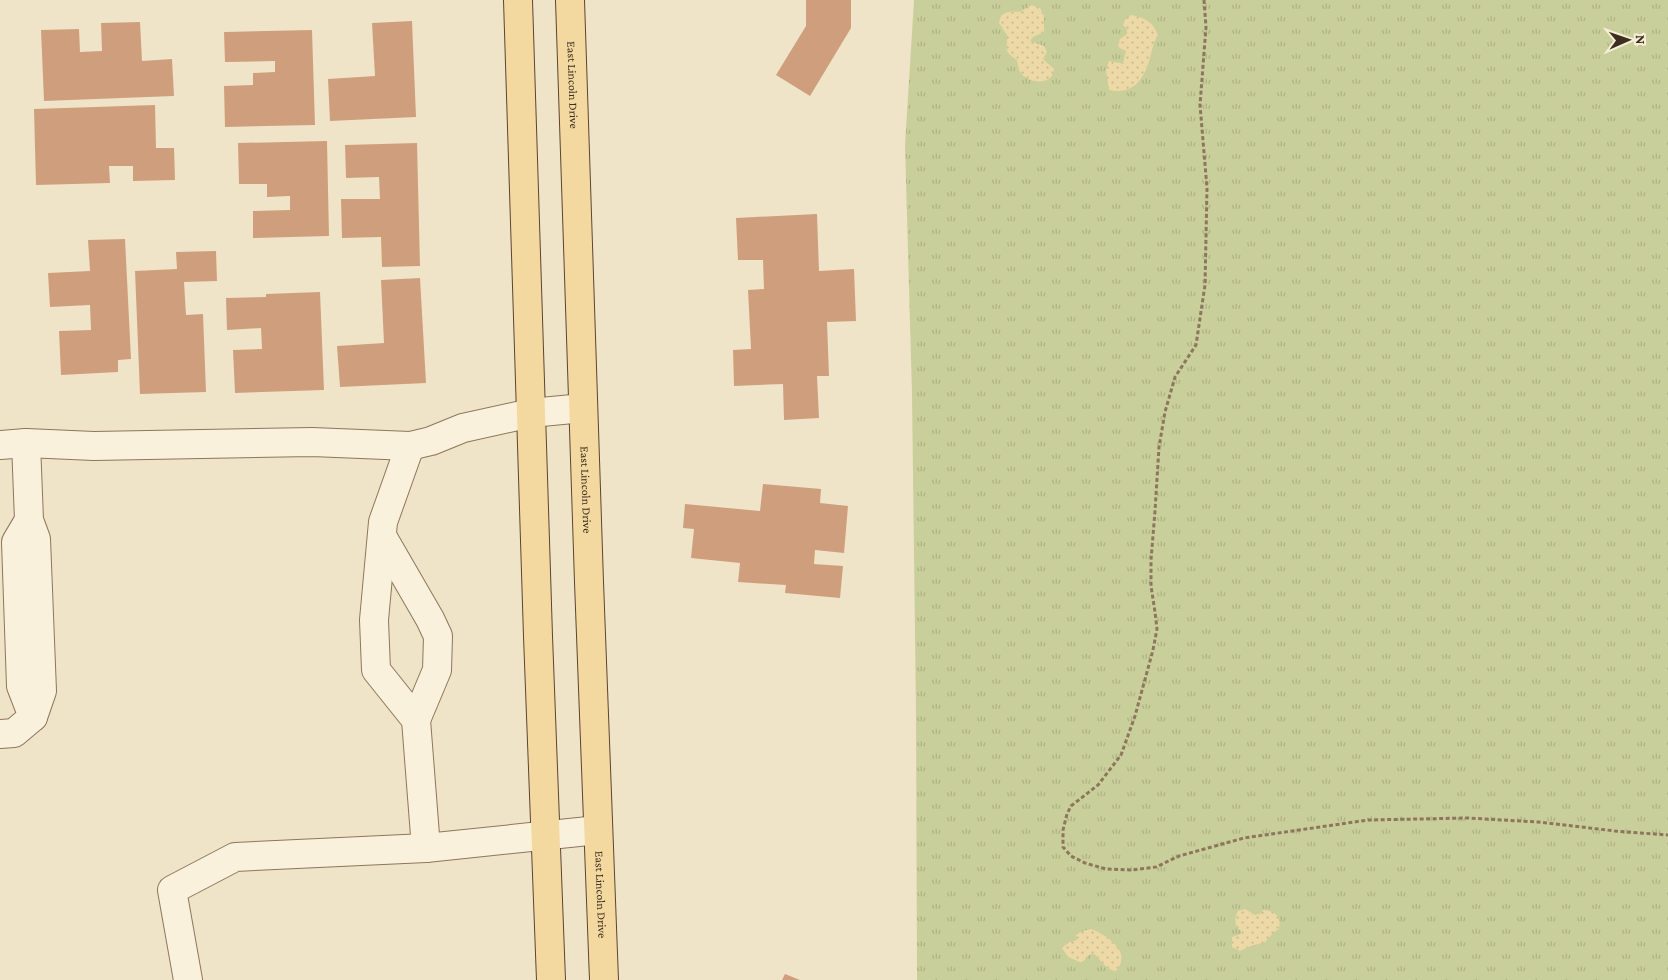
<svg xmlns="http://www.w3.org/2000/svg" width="1668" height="980" font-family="'Crimson Pro',serif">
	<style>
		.grass { fill: url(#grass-tufts) }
		.sand { fill: url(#sand-dots) }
		.building { fill: #cf9f7d }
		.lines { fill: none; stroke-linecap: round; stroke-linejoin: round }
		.minor-casing { stroke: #8d765c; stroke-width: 30 }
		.major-casing { stroke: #5b4430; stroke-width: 30 }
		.path { stroke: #8d765c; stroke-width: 3; stroke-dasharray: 4 2.5; stroke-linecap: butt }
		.minor { stroke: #faf1dc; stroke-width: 28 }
		.major { stroke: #f3d9a0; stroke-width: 28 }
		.labels { text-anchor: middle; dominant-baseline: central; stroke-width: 5; stroke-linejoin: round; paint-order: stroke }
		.street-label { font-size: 12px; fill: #3d2e20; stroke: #f7eed8 }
	</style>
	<defs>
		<pattern id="grass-tufts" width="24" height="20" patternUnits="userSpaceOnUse" patternTransform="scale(1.25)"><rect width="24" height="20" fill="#c9cf9b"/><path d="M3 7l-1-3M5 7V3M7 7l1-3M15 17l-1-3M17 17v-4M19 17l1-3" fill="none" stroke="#aeb285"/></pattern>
		<pattern id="sand-dots" width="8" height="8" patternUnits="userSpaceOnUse" patternTransform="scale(1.25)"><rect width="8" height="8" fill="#ecd9a5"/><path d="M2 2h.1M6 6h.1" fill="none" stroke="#cbbb8e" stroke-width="1.8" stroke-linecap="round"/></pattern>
	</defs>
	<rect width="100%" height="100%" fill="#f0e4c8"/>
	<!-- grass -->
	<path class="grass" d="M914,0H1668V980H917L916,715L912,394L905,145Z"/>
	<!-- sand -->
	<g class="sand">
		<path d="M1031,5L1040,8L1044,16V32L1033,37L1030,41L1044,46L1047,52L1043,59L1054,69C1053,86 1028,84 1020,72C1018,69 1018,64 1017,60C1002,50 1008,50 1007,35L999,23L1001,16C1006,11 1013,11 1020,12Z"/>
		<path d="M1131,15C1145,18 1154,22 1158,36C1152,43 1153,50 1150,58C1144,80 1133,95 1109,90L1106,70L1109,61C1114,61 1118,64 1123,63L1126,51L1118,47L1120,39L1127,34V29L1123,25L1125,20Z"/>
		<path d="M1245,909L1255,915L1262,913L1263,910C1276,911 1281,916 1279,929L1274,932L1265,942L1248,947L1240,951L1232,947V937L1241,934V931C1234,925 1234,919 1238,911Z"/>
		<path d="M1091,929C1107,935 1133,952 1116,971C1103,968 1103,961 1094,954L1089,955L1082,963L1068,957L1062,948L1069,942L1077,940L1076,935L1083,931Z"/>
	</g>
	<!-- building -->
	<g class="building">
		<path d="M806,0H851V28L810,96L776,75L806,26Z"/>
		<path d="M412,21L416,117L330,121L328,79L375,76L372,23Z"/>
		<path d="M140,22L142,61L172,59L174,96L44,101L41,30L79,29L80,52L102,51L101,23Z"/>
		<path d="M312,30L315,125L225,127L224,86L253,85V73L275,72V61L225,62L224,32Z"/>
		<path d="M155,105L156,148H174L175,180L133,181V166H109L110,183L36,185L34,109Z"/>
		<path d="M327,141L329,236L253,238V211L290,210V196L267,197V184H239L238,143Z"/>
		<path d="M417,143L420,266L382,267L381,237L342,238L341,199H380L379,177L346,178L345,145Z"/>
		<path d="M817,214L819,271L854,269L856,321L827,322L829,376H817L819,418L784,420L783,384L734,386L733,350L751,349L748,290L764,289L763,260H738L736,218Z"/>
		<path d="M125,239L131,359L118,360V372L61,375L59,331L91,330L90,305L50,307L48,273L90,271L88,240Z"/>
		<path d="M216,251L217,281L184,282L186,315L203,314L206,392L140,394L135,271L177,269L176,252Z"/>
		<path d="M420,278L426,383L340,387L337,346L384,343L381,280Z"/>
		<path d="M320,292L324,390L235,393L233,350L262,349L261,328L227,330L226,298L266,297V294Z"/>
		<path d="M763,484L821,489L820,503L848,506L844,553L815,550L814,564L843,566L840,598L785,593L786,585L738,582L740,563L691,558L694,529L683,528L685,504L760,511Z"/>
		<path d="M785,974L800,980H782Z"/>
	</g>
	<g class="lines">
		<defs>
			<g id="minor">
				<path d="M26,443L29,520L36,539L42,691L33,717L21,686L16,542L29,520"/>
				<path d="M0,445L26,443L94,446L312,442L410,446L431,441L463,428L531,413L583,408"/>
				<path d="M410,446L383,522L374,620L376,670L416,720L426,848"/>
				<path d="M382,536L430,619L438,636L437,670L416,720"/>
				<path d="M0,734L14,733L33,717"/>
				<path d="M188,980L172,890L235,857L426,848L598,830"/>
			</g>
			<g id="major">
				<path d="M518,0L538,636L551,980"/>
				<path id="s1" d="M570,0L589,582L604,980"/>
			</g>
		</defs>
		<!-- minor casing -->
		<use href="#minor" class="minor-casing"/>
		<!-- major casing -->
		<use href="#major" class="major-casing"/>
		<!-- path -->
		<path class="path" d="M1204,0L1206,27L1200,105L1207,188L1205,285L1196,345L1175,377L1165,412L1159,447L1155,511L1151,560V586L1155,612L1157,629L1153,650L1135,716L1121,755L1098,785L1071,806L1067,814L1063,830V847L1071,856L1085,863L1106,869L1132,870L1156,867L1179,856L1244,838L1368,820L1468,818L1538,822L1615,831L1668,835"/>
		<!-- minor -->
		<use href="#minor" class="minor"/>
		<!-- major -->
		<use href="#major" class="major"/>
	</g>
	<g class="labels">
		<!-- street labels -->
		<g class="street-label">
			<text stroke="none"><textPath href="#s1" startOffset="85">East Lincoln Drive</textPath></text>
			<text stroke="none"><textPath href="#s1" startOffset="490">East Lincoln Drive</textPath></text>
			<text stroke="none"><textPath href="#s1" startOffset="895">East Lincoln Drive</textPath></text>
		</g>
	</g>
	<!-- north arrow -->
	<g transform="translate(1628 40) rotate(88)" stroke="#f7eed8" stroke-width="4" paint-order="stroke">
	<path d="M0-4L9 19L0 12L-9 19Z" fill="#3d2e20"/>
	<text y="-8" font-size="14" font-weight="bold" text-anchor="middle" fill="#3d2e20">N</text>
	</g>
</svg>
